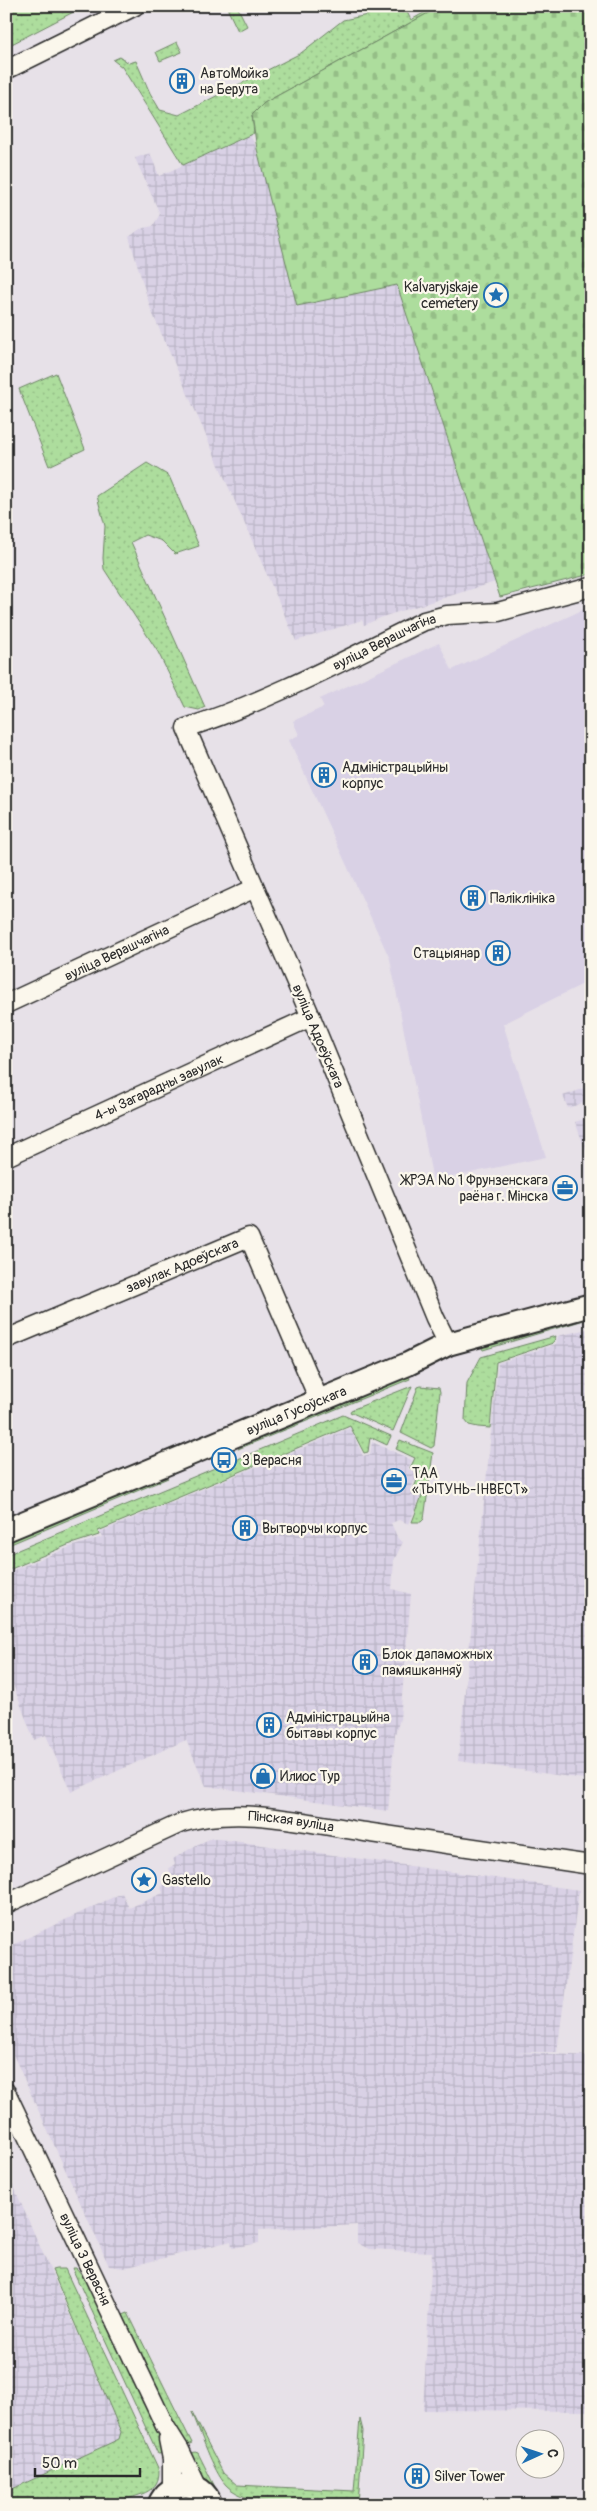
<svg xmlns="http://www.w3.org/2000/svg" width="597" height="2511" font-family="Pangolin,sans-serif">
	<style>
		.built { fill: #d9d1e5 }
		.industrial { fill: url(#industrial-grid) }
		.grass { fill: url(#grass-dots); stroke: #6c8464 }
		.cemetery { fill: url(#cemetery-stones); stroke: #6c8464 }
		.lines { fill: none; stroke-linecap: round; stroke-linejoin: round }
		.minor-casing { stroke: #2b2b2b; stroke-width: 21 }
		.major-casing { stroke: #2b2b2b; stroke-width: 26 }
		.minor { stroke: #fbf7ec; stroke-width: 18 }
		.major { stroke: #fbf7ec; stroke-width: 22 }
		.labels { text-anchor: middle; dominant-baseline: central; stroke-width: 4.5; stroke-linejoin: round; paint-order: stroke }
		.poi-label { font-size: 14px; fill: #2b2b2b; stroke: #fbf7ec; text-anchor: start }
		.street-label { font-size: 14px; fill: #2b2b2b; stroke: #fbf7ec }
	</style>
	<defs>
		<pattern id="industrial-grid" width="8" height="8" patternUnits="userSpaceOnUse" patternTransform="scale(1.25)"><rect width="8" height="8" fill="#d9d1e5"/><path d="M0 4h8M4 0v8" fill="none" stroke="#bab4c5"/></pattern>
		<pattern id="grass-dots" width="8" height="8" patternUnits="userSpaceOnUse" patternTransform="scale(1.25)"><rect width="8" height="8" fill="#addd9d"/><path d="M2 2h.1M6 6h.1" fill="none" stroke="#95be87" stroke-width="1.8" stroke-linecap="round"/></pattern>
		<pattern id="cemetery-stones" width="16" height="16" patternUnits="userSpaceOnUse" patternTransform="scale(1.25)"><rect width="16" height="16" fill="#addd9d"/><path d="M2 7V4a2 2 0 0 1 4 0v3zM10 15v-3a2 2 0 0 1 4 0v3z" fill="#95be87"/></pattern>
	</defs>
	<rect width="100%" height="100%" fill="#e7e1e8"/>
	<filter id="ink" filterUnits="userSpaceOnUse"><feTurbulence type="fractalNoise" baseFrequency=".02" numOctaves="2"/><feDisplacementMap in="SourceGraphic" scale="10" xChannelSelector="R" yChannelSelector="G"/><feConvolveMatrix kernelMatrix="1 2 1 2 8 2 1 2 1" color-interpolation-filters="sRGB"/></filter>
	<g filter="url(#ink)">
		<!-- built -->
		<path class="built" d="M591,606V980L503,1024L546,1157L433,1181L390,959L289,740L299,735L293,721L324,707L320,699L439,643L452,670Z"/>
		<!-- industrial -->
		<g class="industrial">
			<path d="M250,135L257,149L397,284L495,582L385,616L364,625L362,620L296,641L151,310L129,237L140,229L153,226L160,214L135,158L150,153L159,176Z"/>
			<path d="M591,1086V1100L568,1108L563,1096Z"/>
			<path d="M591,1117V1164L575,1122Z"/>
			<path d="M591,1328V1780L458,1761L498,1363L556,1344L558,1336Z"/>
			<path d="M350,1428L363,1456L370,1454L372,1442L412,1460L408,1469L418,1473L411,1489L422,1493L409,1524L399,1520L391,1523L398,1539L403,1542L394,1560L392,1589L411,1594L400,1719L395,1734L388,1811L206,1786L186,1740L71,1792L46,1735L34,1740L12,1682L6,1684V1573L70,1547L102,1537L100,1532Z"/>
			<path d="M212,1838L579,1890L557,2052H515L590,2056L591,2411L423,2410L432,2252L369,2249L357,2243V2225L259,2230V2243L232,2248L231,2241L124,2268L109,2266L6,2039V1962L12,1959L6,1948L122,1893L129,1908L163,1893L161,1887L168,1883L165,1877L171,1874L169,1868L175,1864L173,1859L198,1844Z"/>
			<path d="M6,2169L121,2432L119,2439L6,2492Z"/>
		</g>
		<!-- grass -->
		<g class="grass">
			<path d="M6,6H85L6,47Z"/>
			<path d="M237,6L247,26L238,31L228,10Z"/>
			<path d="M378,6H404L411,20L436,6H441L264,103L252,115L254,133L183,165L122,67L113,60L120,57L129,63L136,61L150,93L160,110L179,115L301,53L343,20L368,15Z"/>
			<path d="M177,42L182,52L160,61L156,52Z"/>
			<path d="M56,373L85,449L49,466L19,389Z"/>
			<path d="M147,463L169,476L199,546L175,554L162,541L145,535L131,542L205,707L199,710L185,707L158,652L104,569L103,558L105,526L97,496Z"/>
			<path d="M591,1314V1318L483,1350L481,1346Z"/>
			<path d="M556,1336L553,1343L496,1362L490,1428L478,1427L469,1425L465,1420L467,1383L481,1357Z"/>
			<path d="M408,1375L410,1379L238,1449L257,1437Z"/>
			<path d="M412,1386L393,1431L350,1412L351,1410Z"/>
			<path d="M421,1386L439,1388L440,1392L434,1446L431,1448L401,1433L418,1387Z"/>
			<path d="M343,1415L391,1436L387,1445L370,1437L368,1452L364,1453L350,1426L98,1531L99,1535L68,1545L6,1571V1555L222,1465L224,1467L238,1461V1459Z"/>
			<path d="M400,1440L433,1453L424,1519L421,1522H412L423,1493L414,1488L420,1472L410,1468L415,1458L396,1449Z"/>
			<path d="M168,1478L6,1546V1539L143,1483Z"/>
			<path d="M72,2268H76L84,2277L167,2453L158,2454Z"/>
			<path d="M56,2269H65L159,2470C160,2492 141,2494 124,2500L122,2504L81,2500L6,2505V2492L119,2439L121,2432L52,2270Z"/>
			<path d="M128,2313L192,2443L185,2446L123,2315Z"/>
			<path d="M192,2412L223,2473L237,2485L354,2491L360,2419L363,2431L358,2505C325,2505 250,2511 226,2485C213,2471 200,2431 192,2412Z"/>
			<path d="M195,2452L198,2453L224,2505H216L190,2454Z"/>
		</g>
		<!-- cemetery -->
		<path class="cemetery" d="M441,6H591V574L500,597L397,285L297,306L257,149L252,115L264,103Z"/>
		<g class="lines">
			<defs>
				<g id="minor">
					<path d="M6,70L135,6"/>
					<path id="s1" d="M6,1004L255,888"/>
					<path id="s2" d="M6,1157L311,1017"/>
					<path id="s3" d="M6,1339L249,1237L319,1400"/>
					<path id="s4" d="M448,1344L435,1318L311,1017L186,728C269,701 347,659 424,621L447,615L498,612L591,587"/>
					<path id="s5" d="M6,1904L181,1823C240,1805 305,1823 365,1832C440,1843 515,1854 591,1865"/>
					<path id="s6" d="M6,2092L165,2426L180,2450L198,2488"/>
					<path d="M168,2439L172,2459V2488"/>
				</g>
				<g id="major">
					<path id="s7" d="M6,1530L408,1364L448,1344L591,1305"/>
					<path d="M159,2505C169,2480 202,2478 211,2505"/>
				</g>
			</defs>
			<!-- minor casing -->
			<use href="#minor" class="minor-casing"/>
			<!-- major casing -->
			<use href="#major" class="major-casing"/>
			<!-- minor -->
			<use href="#minor" class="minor"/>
			<!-- major -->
			<use href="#major" class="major"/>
		</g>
	</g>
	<!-- icons -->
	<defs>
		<symbol id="building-ring" viewBox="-11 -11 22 22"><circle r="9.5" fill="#fbf7ec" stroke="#1f6fb2" stroke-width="1.5"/><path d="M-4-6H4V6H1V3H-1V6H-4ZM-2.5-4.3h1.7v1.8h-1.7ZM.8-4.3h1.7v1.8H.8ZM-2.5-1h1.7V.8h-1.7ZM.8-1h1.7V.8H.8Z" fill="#1f6fb2"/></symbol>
		<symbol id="sight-ring" viewBox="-11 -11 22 22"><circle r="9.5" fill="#fbf7ec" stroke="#1f6fb2" stroke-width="1.5"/><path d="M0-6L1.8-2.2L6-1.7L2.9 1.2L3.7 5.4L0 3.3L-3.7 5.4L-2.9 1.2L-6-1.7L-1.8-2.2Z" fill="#1f6fb2"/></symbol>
		<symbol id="office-ring" viewBox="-11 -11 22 22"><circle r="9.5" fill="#fbf7ec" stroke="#1f6fb2" stroke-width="1.5"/><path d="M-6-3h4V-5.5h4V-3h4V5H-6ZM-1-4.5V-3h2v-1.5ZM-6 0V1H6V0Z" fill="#1f6fb2"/></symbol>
		<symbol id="bus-ring" viewBox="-11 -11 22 22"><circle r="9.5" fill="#fbf7ec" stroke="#1f6fb2" stroke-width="1.5"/><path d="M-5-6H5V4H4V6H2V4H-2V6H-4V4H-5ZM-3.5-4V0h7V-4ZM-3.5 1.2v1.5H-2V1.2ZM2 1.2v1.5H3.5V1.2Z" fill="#1f6fb2"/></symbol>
		<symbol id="shop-ring" viewBox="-11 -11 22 22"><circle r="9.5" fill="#fbf7ec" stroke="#1f6fb2" stroke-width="1.5"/><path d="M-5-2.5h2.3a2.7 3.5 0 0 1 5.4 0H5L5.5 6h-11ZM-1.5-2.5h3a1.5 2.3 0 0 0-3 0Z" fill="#1f6fb2"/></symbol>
	</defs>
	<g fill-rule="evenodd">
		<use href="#building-ring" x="168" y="67" width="28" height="28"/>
		<use href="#sight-ring" x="482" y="281" width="28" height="28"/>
		<use href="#building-ring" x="310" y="761" width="28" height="28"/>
		<use href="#building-ring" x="459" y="884" width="28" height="28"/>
		<use href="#building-ring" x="484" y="939" width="28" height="28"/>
		<use href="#office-ring" x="551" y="1174" width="28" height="28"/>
		<use href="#bus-ring" x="210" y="1446" width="28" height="28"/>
		<use href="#office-ring" x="380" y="1467" width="28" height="28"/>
		<use href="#building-ring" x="231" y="1514" width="28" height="28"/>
		<use href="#building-ring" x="351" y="1648" width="28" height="28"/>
		<use href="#building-ring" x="255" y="1711" width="28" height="28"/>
		<use href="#shop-ring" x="249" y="1762" width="28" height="28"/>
		<use href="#sight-ring" x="130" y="1866" width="28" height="28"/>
		<use href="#building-ring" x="403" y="2462" width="28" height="28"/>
	</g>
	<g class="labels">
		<!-- poi labels -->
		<g class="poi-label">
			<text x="200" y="73">АвтоМойка<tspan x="200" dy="16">на Берута</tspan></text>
			<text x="478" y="287" text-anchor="end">Kaĺvaryjskaje<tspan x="478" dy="16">cemetery</tspan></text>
			<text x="342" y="767">Адміністрацыйны<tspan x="342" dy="16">корпус</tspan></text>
			<text x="490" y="898">Паліклініка</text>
			<text x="480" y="953" text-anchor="end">Стацыянар</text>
			<text x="548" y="1180" text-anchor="end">ЖРЭА № 1 Фрунзенскага<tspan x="548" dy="16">раёна г. Мінска</tspan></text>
			<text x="242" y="1460">3 Верасня</text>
			<text x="412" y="1473">ТАА<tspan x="412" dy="16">«ТЫТУНЬ-IНВЕСТ»</tspan></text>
			<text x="262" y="1528">Вытворчы корпус</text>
			<text x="382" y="1654">Блок дапаможных<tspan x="382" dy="16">памяшканняў</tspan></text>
			<text x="286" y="1717">Адміністрацыйна<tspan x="286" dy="16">бытавы корпус</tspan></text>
			<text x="280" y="1776">Илиос Тур</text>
			<text x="162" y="1880">Gastello</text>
			<text x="434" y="2476">Silver Tower</text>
		</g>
		<!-- street labels -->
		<g class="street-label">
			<text stroke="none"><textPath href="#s4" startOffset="886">вуліца Верашчагіна</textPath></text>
			<text stroke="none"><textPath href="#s1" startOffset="122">вуліца Верашчагіна</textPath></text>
			<text transform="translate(318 1036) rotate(67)">вуліца Адоеўскага</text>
			<text stroke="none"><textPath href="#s2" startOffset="168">4-ы Загарадны завулак</textPath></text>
			<text stroke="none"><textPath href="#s3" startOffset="191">завулак Адоеўскага</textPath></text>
			<text stroke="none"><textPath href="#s7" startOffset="314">вуліца Гусоўскага</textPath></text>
			<text stroke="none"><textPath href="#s5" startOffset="304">Пінская вуліца</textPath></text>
			<text stroke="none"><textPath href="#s6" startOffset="185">вуліца 3 Верасня</textPath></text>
		</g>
	</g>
	<!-- margin -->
	<rect width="597" height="2511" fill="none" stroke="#fbf7ec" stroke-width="25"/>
	<rect x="12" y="12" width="572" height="2486" fill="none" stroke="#2b2b2b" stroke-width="2" filter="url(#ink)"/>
	<!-- north arrow -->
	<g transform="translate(540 2454) rotate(87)"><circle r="24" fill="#fbf7ec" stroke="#a8a59f"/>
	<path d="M0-4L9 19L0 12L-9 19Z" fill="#1f6fb2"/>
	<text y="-8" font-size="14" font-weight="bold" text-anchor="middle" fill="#2b2b2b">С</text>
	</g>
	<!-- scale -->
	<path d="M35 2468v8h105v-8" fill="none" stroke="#2b2b2b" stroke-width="2.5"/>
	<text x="42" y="2468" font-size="15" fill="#2b2b2b" stroke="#fbf7ec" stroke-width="4" paint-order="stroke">50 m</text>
</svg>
